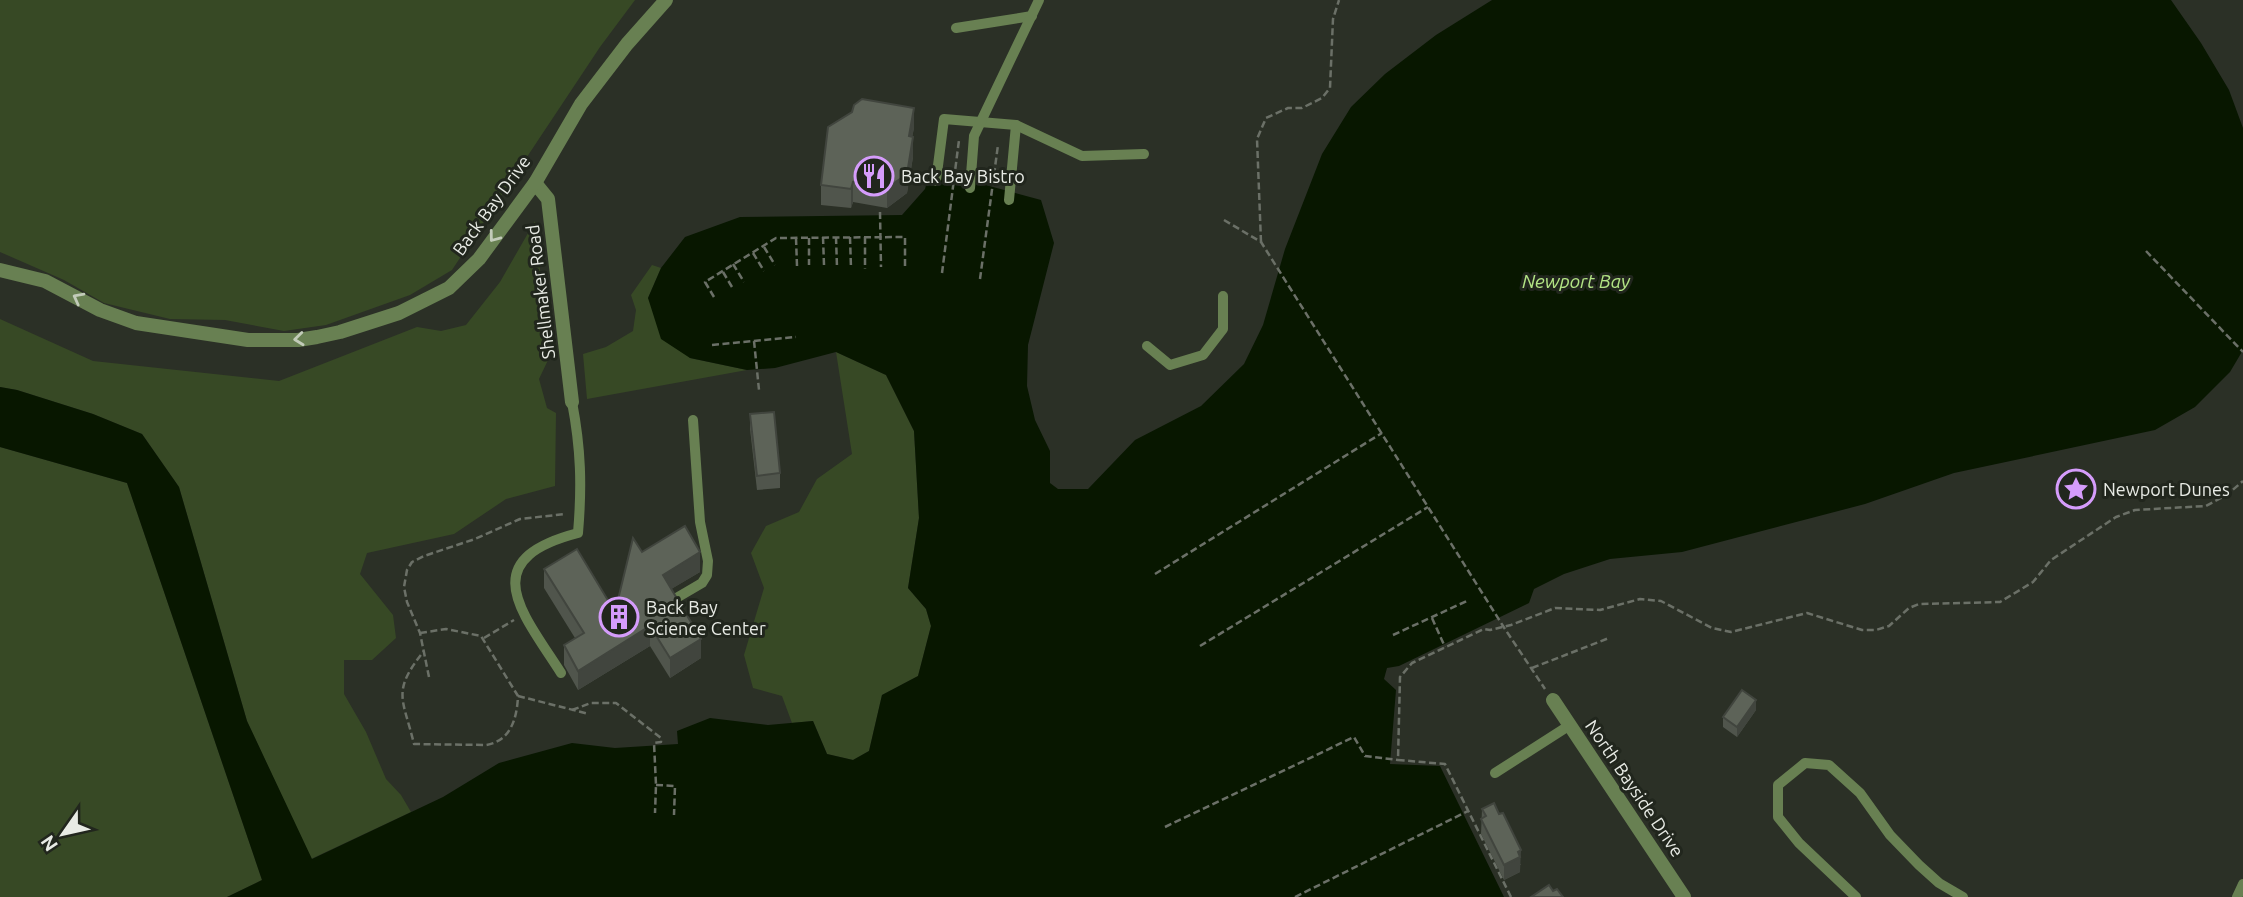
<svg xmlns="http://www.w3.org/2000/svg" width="2243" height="897" font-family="Ubuntu,sans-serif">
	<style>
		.green { fill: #374925 }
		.water { fill: #081700 }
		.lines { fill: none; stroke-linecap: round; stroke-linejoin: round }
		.path { stroke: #6b7067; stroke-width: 2.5; stroke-dasharray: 7 3.5; stroke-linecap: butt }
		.service { stroke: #688052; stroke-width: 10 }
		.minor { stroke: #688052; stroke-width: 14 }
		.tertiary { stroke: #688052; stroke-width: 14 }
		.wall { fill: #50554c }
		.shaded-wall { fill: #41453e }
		.building { fill: #5d6358; stroke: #41453e; stroke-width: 2 }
		.oneway { stroke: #c2cbb9 }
		.labels { text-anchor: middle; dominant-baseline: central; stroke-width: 6; stroke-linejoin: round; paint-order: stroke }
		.poi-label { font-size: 18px; fill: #e8ebe5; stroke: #21261d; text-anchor: start }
		.street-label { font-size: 18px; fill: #e8ebe5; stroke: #21261d }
		.water-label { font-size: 19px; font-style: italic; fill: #b3e485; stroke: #21261d }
	</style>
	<rect width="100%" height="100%" fill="#2b3026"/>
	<!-- green -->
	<g class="green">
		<path d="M0,0H635L600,47L452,270L410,295L326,325L284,331L225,320L170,319L104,303L64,280L0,252Z"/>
		<path d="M535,221L549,358L539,379L547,408L556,413L555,486L506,499L454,534L367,553L360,574L393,615L396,638L372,660H344V694L366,732L386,779L401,795L411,812L311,859L247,721L179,487L142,434L93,414L17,390L0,387V319L93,361L279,381L417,327L441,331L466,325L500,282Z"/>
		<path d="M652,265L661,268L648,298L690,358L747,370L587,399L583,354L606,347L633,331L636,310L631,295Z"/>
		<path d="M836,352L886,375L914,431L919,518L908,588L926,609L931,626L918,676L882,695L869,751L853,760L827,754L813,721L792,723L782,696L753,688L744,655L764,588L751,553L766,526L799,512L817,479L852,454Z"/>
		<path d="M0,447L127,483L262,880L227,897H0Z"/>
	</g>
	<!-- water -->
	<path class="water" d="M1492,0H2171L2201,43L2229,90L2243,128V350L2230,372L2195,407L2155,430L1954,473L1865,504L1682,552L1610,559L1564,574L1534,589L1529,603L1399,666L1387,668L1384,679L1396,690L1390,764L1440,766L1504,897H227L262,880L127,483L0,447V387L17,390L93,414L142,434L179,487L247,721L312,859L443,797L499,763L572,743L615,748L678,744L677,731L710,718L768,725L813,721L827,754L853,760L869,751L882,695L918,676L931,626L926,609L908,588L919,518L914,431L886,375L836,352L775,368L747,370L690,358L661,339L648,298L661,268L685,237L740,217L902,215L925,189L930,170L1041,200L1054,243L1028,345L1027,386L1035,420L1050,451V483L1058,489H1088L1135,440L1201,406L1244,364L1263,325L1285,249L1322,154L1351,107L1385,74L1436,35Z"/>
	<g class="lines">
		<!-- path -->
		<g class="path">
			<path d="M880,212L881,267"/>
			<path d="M1224,220L1261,242L1503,626L1545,689"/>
			<path d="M823,237L824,265"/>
			<path d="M836,237L837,267"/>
			<path d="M850,237L851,268"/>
			<path d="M865,237V269"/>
			<path d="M796,238L797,266"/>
			<path d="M809,238V265"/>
			<path d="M1261,242L1257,139L1266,118L1288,108H1302L1322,98L1330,88L1333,19L1339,0"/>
			<path d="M764,247L775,265"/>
			<path d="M2146,251L2243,352"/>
			<path d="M753,253L764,271"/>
			<path d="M733,264L744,282"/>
			<path d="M723,272L732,287"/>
			<path d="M942,273L959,140"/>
			<path d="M980,279L998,145"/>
			<path d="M714,297L705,282L776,238L905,237V269"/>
			<path d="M754,341L759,390"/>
			<path d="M712,345L796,337"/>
			<path d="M1155,574L1382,433"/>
			<path d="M1432,618L1445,647"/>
			<path d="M420,633L446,629L481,636L518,696C517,718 511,741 486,745L414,744C403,698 391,692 424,651"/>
			<path d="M1393,635L1469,600"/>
			<path d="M484,638L514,620"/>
			<path d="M1200,646L1428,507"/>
			<path d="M1532,668L1609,638"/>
			<path d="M429,677L420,633L407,602L404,587L407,570L412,562L424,556L475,539L520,519L566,514"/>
			<path d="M518,696L589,714"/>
			<path d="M572,710L591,703H616L661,738V742L654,743L656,785L655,813"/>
			<path d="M656,785L675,786L674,815"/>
			<path d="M1165,827L1354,737L1365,756L1398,760"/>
			<path d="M1295,897L1468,811"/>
			<path d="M1511,897L1445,764L1398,760L1400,677L1412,663L1484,629L1490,630L1511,625L1555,608L1600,610L1640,599L1661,601L1712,628L1731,632L1807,613L1862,630H1876L1889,626L1909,608L1919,604L2000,602L2033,582L2051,560L2116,517L2135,510L2206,506L2228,494L2243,481"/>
		</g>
		<!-- service -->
		<g class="service">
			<path d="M956,28L1032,16"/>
			<path d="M936,181L944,119L1016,125L1082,156L1144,154"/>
			<path d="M970,188L974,136L1039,0"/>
			<path d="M1009,200L1016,125"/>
			<path d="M1147,346L1170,365L1203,355L1223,329V296"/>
			<path d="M673,600L702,583L707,575L708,561L700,522L693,420"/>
			<path d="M561,673C522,612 474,560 578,533C582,486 581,449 572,402"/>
			<path d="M1495,773L1570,725"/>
			<path d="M1856,897L1799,843L1778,817V785L1805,763L1829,765L1860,793L1890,835L1919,865L1939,883L1963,897"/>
			<path d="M2237,897L2243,884"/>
		</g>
		<!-- minor -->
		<g class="minor">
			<path d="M0,270L45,281L100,310L136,323L248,340H298L317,337L340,332L399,313L449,288L479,259L535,183L548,199L572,402"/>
			<path d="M1553,700L1684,897"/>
		</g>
		<!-- tertiary -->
		<path class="tertiary" d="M535,183L581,104L627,44L666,0"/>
	</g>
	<!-- wall -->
	<g class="wall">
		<path d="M852,112L914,128L912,137L913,157L907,193L887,208L853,202L851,208L821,205V185Z"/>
		<path d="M750,414L780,473V488L757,490L750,429Z"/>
		<path d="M642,552L700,572L671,589L701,658L670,678L650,646L578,690L564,665V645L575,638L544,588V569L615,612Z"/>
		<path d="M1756,710L1737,737L1723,727V717Z"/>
		<path d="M1482,809L1521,865H1520V872L1504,880L1481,834Z"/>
	</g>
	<!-- shaded-wall -->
	<g class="shaded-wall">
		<path d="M914,108V128L909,155V136Z"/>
		<path d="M913,137V157L907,193L887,208V188Z"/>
		<path d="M853,182V202L851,208V189Z"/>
		<path d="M700,552V572L663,594V575Z"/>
		<path d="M650,626V646L578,690V671Z"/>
		<path d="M701,639V658L670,678V658Z"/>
		<path d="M1756,700V710L1737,737V727Z"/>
		<path d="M1521,850L1520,872L1504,880V865L1518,852Z"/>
	</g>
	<!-- building -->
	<g class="building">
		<path d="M862,99L914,108L909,136L913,137L907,174L887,188L853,182L851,189L821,185L828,127L852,112L854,105Z"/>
		<path d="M774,412L780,473L757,476L750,414Z"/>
		<path d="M685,526L700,552L663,575L701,639L670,658L650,626L578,671L564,645L584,633L544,569L577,549L615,612L633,538L642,552Z"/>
		<path d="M1742,690L1756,700L1737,727L1723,717Z"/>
		<path d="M1494,803L1499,814L1503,813L1521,850L1518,852L1520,857L1504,865L1481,819L1486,816L1482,809Z"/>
		<path d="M1549,885L1553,891L1557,889L1563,897H1531Z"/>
	</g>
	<!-- one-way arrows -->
	<defs><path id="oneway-chevron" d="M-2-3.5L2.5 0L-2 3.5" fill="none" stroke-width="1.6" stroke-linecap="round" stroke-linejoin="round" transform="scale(1.75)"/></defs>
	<g class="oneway">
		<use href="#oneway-chevron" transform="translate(494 237) rotate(127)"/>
		<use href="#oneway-chevron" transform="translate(78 298) rotate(-152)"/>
		<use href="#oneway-chevron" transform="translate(299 339) rotate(174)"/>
	</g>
	<!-- icons -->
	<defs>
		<symbol id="restaurant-ring" viewBox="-11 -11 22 22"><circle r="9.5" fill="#21261d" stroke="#d59cfb" stroke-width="1.5"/><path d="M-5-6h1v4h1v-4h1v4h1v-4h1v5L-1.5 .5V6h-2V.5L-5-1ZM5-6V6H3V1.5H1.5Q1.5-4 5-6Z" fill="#d59cfb"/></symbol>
		<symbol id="sight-ring" viewBox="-11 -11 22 22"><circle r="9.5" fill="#21261d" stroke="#d59cfb" stroke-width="1.5"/><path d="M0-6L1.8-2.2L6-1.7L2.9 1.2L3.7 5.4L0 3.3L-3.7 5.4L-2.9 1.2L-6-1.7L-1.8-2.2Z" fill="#d59cfb"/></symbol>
		<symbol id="building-ring" viewBox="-11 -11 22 22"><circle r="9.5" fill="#21261d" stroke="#d59cfb" stroke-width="1.5"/><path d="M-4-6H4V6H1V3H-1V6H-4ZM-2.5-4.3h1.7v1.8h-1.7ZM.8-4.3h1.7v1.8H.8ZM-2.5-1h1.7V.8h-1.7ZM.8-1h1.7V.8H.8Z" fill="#d59cfb"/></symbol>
	</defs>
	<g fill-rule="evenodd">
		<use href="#restaurant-ring" x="852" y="154" width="44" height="44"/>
		<use href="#sight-ring" x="2054" y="467" width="44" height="44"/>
		<use href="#building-ring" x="597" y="595" width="44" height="44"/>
	</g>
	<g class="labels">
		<!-- poi labels -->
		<g class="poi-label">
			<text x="901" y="176">Back Bay Bistro</text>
			<text x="2103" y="489">Newport Dunes</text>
			<text x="646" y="607">Back Bay<tspan x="646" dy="21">Science Center</tspan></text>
		</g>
		<!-- street labels -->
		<g class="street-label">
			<text transform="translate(491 205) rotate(-54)">Back Bay Drive</text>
			<text transform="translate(540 292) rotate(-97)">Shellmaker Road</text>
			<text transform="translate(1635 788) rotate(56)">North Bayside Drive</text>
		</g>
		<!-- water labels -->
		<g class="water-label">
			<text x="1576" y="281">Newport Bay</text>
		</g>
	</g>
	<!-- north arrow -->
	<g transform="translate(63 834) rotate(236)" stroke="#21261d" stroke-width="5" paint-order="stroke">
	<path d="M0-5L12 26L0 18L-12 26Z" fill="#e8ebe5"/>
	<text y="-10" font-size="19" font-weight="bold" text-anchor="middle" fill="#e8ebe5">N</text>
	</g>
</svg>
